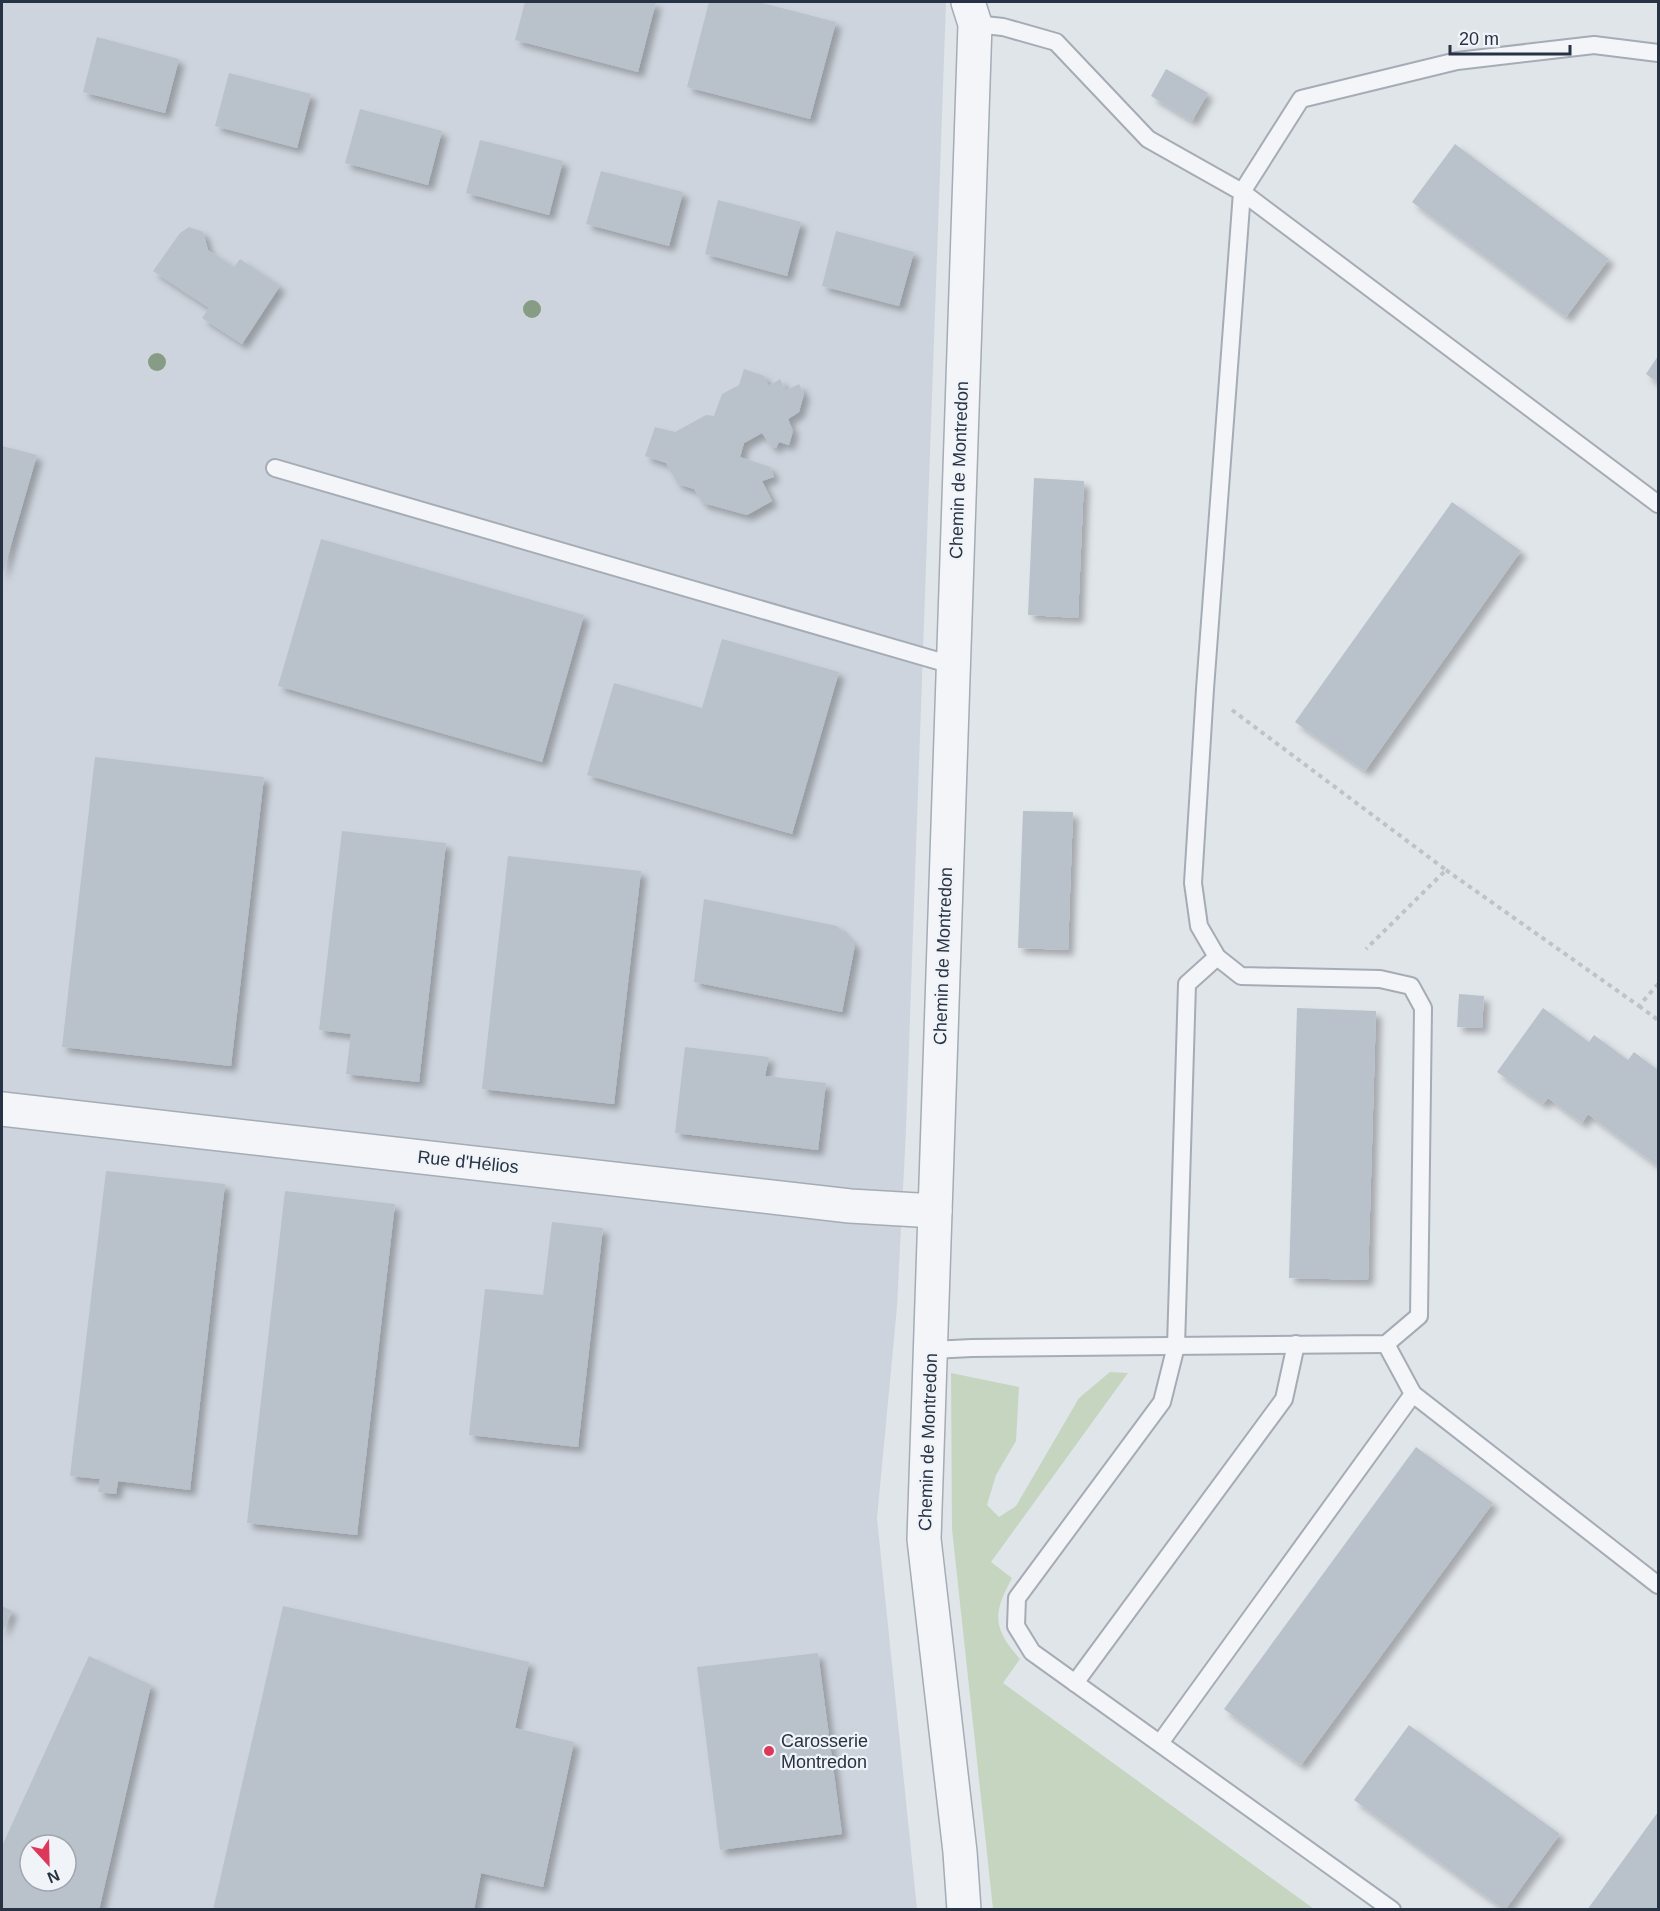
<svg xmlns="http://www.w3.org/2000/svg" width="1660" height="1911" font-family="Arial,sans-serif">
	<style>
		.built { fill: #ced4dd; fill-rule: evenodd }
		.green { fill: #c6d5c0 }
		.building { fill: #b9c1cb; fill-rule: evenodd; filter: url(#shadow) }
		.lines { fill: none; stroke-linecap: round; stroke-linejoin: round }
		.lane-casing { stroke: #a5acb5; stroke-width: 20 }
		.street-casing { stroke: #a5acb5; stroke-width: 36 }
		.path { stroke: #bec3c9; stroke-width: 4; stroke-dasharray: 4.5 4.5; stroke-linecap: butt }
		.lane { stroke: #f3f5f8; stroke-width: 16 }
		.street { stroke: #f3f5f8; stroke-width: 33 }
		.tree { fill: #879c85 }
		.poi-dot { fill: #dc3859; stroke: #f0f3f8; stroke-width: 2 }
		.labels { text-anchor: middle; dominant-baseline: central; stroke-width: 4.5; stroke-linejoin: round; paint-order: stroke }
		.street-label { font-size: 18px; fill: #273344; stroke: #f0f3f8 }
		.poi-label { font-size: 18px; fill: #273344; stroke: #f0f3f8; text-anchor: start }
	</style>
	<defs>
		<filter id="shadow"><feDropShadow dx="5.5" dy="5.5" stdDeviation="3" flood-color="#0004"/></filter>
	</defs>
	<rect width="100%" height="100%" fill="#e0e5ea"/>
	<!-- built -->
	<path class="built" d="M2,2H946L906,1130L897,1307L877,1518L917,1909L2,1910ZM30,1845H66V1881H30Z"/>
	<!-- green -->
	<path class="green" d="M1110,1372L1128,1373L991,1562L1012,1578C993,1613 992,1628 1020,1659L1003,1683L1314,1909H993L952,1529L951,1373L1019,1387L1016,1441L996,1475L987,1505L999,1517L1016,1506L1079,1398Z"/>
	<!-- building -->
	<g class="building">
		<path d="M525,2H656L638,72L515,40Z"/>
		<path d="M709,2H758L836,22L810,119L687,87Z"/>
		<path d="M97,37L179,59L165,113L83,92Z"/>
		<path d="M1166,69L1208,93L1192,121L1151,96Z"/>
		<path d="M229,73L311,94L297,148L215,126Z"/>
		<path d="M360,109L442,131L428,185L345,163Z"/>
		<path d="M480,140L563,161L549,215L466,193Z"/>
		<path d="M1455,144L1609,259L1566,317L1412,202Z"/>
		<path d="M601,171L683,192L669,246L586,224Z"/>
		<path d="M718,200L801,222L787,276L705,254Z"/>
		<path d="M189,227L203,232L208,250L234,267L240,259L280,286L242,344L202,318L209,308L153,271L180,233Z"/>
		<path d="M836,231L914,252L899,306L822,286Z"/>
		<path d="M1658,356V383L1646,374Z"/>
		<path d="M744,369L764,376L769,386L780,379L786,390L799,384L804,394L799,412L788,419L793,431L789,445L779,442L776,448L771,446L762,433L744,443L740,457L770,467L774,477L762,481L772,501L747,515L703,503L694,489L678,484L666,463L645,456L655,427L675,432L706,415L714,416L722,394L739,385Z"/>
		<path d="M2,446L37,455L2,576Z"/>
		<path d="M1034,478L1084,481L1078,618L1028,615Z"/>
		<path d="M1452,502L1521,551L1365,771L1295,722Z"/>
		<path d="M321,539L584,615L542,762L278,686Z"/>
		<path d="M722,639L839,672L792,834L587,775L614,683L702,708Z"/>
		<path d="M95,757L264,777L231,1066L62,1047Z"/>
		<path d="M1023,811L1073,812L1068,950L1018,948Z"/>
		<path d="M342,831L446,843L419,1082L346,1074L351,1034L319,1030Z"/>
		<path d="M508,856L641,871L614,1104L482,1089Z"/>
		<path d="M704,899L837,926L855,945L842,1012L694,982Z"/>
		<path d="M1459,994L1484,996L1482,1028L1457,1027Z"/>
		<path d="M1297,1008L1376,1011L1368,1280L1289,1278Z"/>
		<path d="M1543,1008L1589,1042L1594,1035L1628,1060L1634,1052L1658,1070V1166L1588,1114L1582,1123L1548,1098L1543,1104L1497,1072Z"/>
		<path d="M685,1047L769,1057L765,1076L826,1083L818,1150L675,1133Z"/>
		<path d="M106,1171L225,1184L190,1490L118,1481L116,1494L98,1492L100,1479L70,1476Z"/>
		<path d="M285,1191L395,1204L357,1535L247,1523Z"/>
		<path d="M552,1222L603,1228L578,1447L469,1435L485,1289L543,1295Z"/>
		<path d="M1416,1447L1493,1503L1301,1765L1224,1709Z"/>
		<path d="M2,1606L12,1611L2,1633Z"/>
		<path d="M283,1606L529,1662L515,1728L574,1742L543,1887L481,1873L474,1910H213Z"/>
		<path d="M818,1653L842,1834L720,1850L697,1667Z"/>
		<path d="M89,1656L151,1685L99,1910H2V1846ZM30,1845H66V1881H30Z"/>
		<path d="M1409,1725L1560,1834L1505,1910L1354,1800Z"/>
		<path d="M1658,1812V1910H1587Z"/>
	</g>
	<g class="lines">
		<defs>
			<g id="lane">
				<path d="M1658,53L1594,45L1457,61L1301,99L1242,192L1658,504"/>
				<path d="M275,468L952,665"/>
				<path d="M1217,957L1187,984L1176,1346L1162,1402L1017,1598L1016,1626L1032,1652L1392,1910"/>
				<path d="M1386,1344L1413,1394L1658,1585"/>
				<path d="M931,1350L972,1348L1386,1344L1419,1316L1423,1008L1411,986L1380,979L1241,976L1217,957L1199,926L1193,883L1205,689L1242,192L1148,139L1056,42L1003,27L975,24"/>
				<path d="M1075,1683L1284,1399L1296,1344"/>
				<path d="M1160,1743L1413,1394"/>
			</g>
			<g id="street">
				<path d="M2,1109L850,1206L935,1211"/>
				<path d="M964,1910L960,1852L924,1539L975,24L968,2"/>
			</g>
		</defs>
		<!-- lane casing -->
		<use href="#lane" class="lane-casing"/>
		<!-- street casing -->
		<use href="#street" class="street-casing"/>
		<!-- path -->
		<g class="path">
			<path d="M1232,710L1446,870L1366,949"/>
			<path d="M1446,870L1639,1006L1658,984"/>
			<path d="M1639,1006L1658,1020"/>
		</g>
		<!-- lane -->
		<use href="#lane" class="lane"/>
		<!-- street -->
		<use href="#street" class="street"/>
	</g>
	<!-- trees -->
	<g class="tree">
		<circle cx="532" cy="309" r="9"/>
		<circle cx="157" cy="362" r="9"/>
	</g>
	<!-- markers -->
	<circle class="poi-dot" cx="769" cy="1751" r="6"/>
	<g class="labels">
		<!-- street labels -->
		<g class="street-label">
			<text transform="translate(959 470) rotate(-88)">Chemin de Montredon</text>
			<text transform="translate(943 956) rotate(-88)">Chemin de Montredon</text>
			<text transform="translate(468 1162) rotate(6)">Rue d'Hélios</text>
			<text transform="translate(928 1442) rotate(-88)">Chemin de Montredon</text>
		</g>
		<!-- poi labels -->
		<g class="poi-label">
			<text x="781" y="1741">Carosserie<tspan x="781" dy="21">Montredon</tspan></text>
		</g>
	</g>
	<!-- border -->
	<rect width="1660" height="1911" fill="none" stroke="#273344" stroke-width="6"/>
	<!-- north arrow -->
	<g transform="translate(48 1863) rotate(158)"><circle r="28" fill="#f0f3f8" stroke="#a0a6b0" stroke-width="1.5"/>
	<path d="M0-4.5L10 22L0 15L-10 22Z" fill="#dc3859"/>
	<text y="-9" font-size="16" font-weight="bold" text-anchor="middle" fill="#273344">N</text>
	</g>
	<!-- scale -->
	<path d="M1450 45v9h120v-9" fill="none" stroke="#273344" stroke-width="3"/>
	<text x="1459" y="45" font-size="18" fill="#273344" stroke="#f0f3f8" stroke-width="4.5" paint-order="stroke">20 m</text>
</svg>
